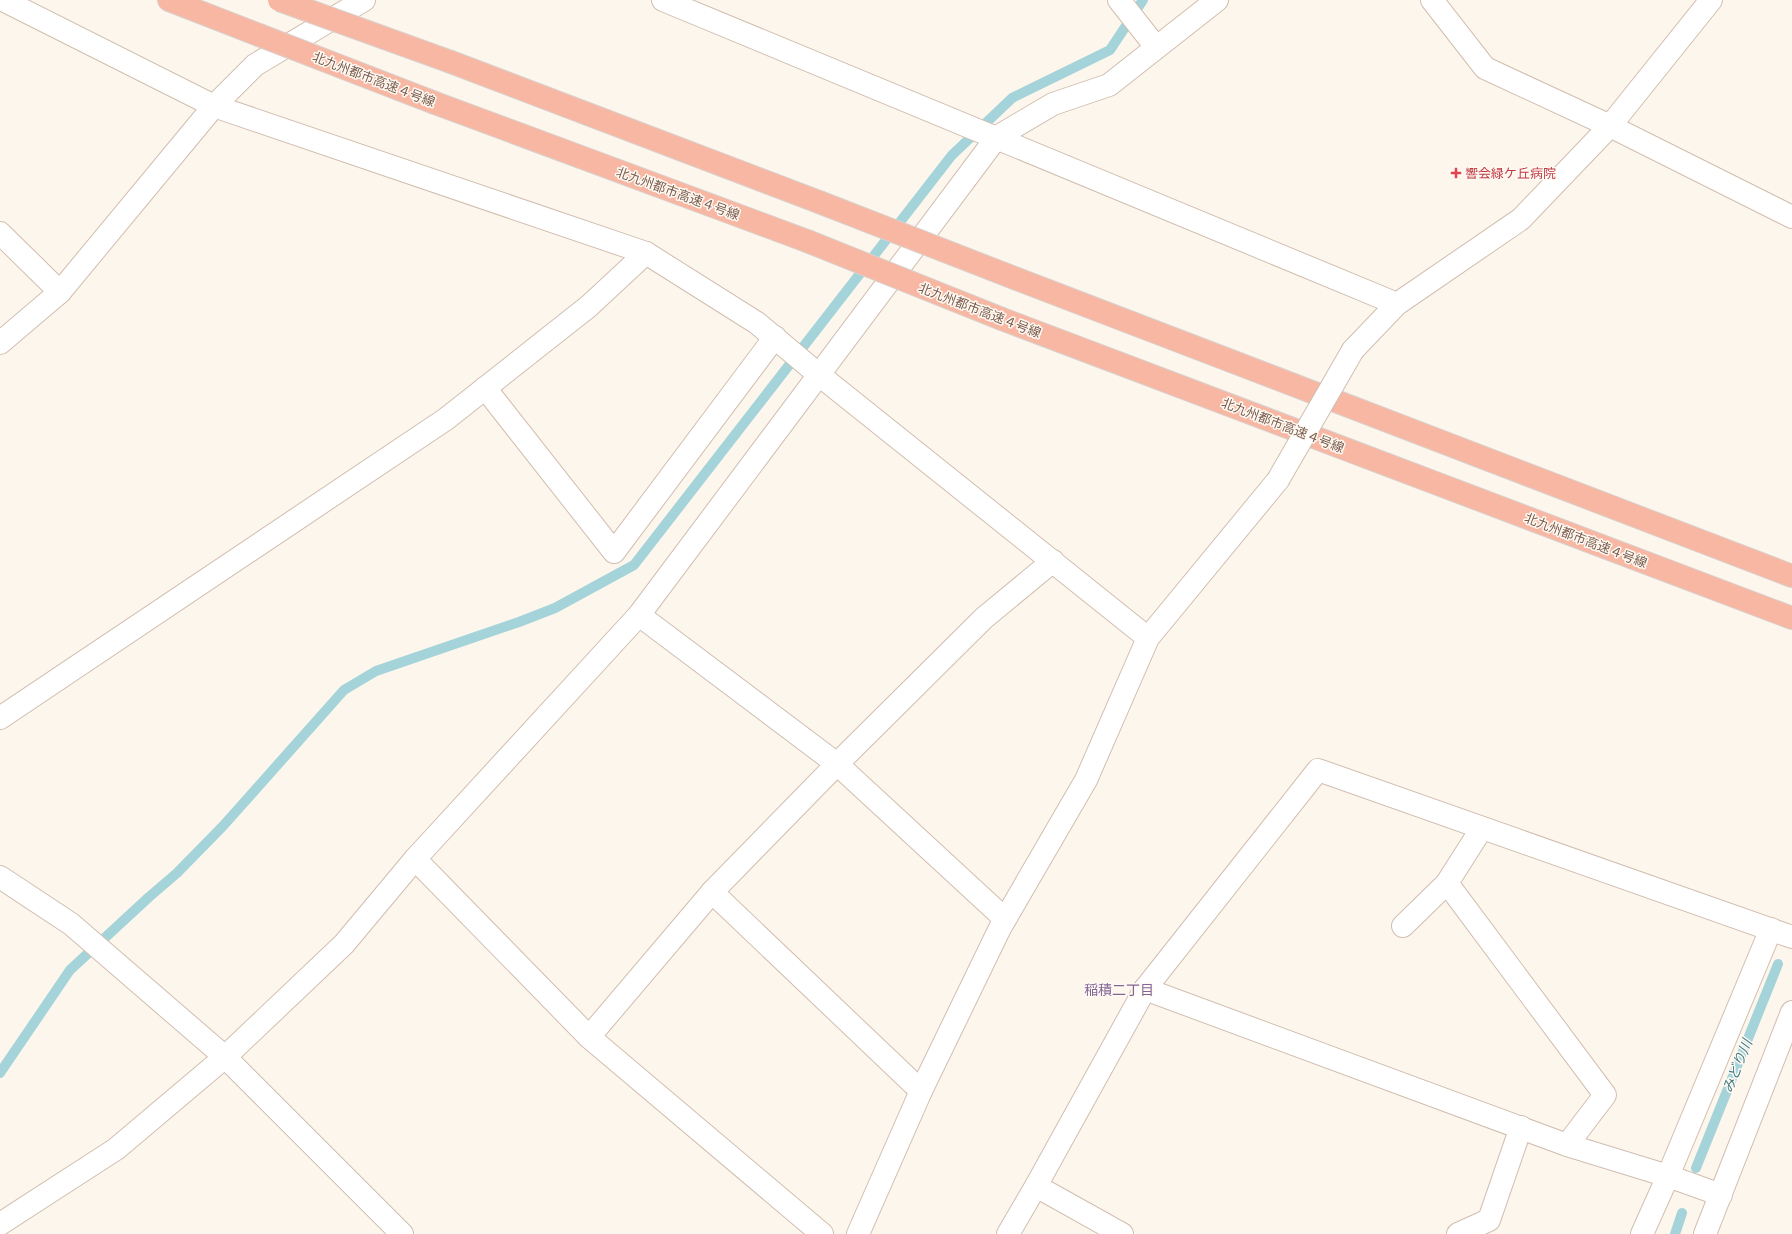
<svg xmlns="http://www.w3.org/2000/svg" width="1792" height="1234" viewBox="0 0 1792 1234" font-family="Cabin,'Noto Sans JP',sans-serif">
  <style>
    .lines { fill: none; stroke-linecap: round; stroke-linejoin: round }
    .stream { stroke: #a5d3da; stroke-width: 10 }
    .minor-casing { stroke: #d1beb0; stroke-width: 24 }
    .tertiary-casing { stroke: #d1beb0; stroke-width: 24 }
    .motorway-casing { stroke: #dad1cd; stroke-width: 24 }
    .minor { stroke: #fff; stroke-width: 22 }
    .tertiary { stroke: #fff; stroke-width: 22 }
    .motorway { stroke: #f7b7a3; stroke-width: 22 }
    .minor-bridge-casing { stroke: #d1beb0; stroke-width: 24; stroke-linecap: butt }
    .motorway-bridge-casing { stroke: #dad1cd; stroke-width: 24; stroke-linecap: butt }
    .minor-bridge { stroke: #fff; stroke-width: 22 }
    .motorway-bridge { stroke: #f7b7a3; stroke-width: 22 }
    .health-dot { fill: #e0444e; stroke: #fffaf3; stroke-width: 1.5 }
    .labels { text-anchor: middle; dominant-baseline: central; stroke-width: 3; stroke-linejoin: round; paint-order: stroke }
    .street-label { font-size: 13px; fill: #7a5c4d; stroke: #fffaf3 }
    .health-label { font-size: 13px; fill: #be3a42; stroke: #fffaf3; text-anchor: start }
    .neighbourhood-label { font-size: 14px; fill: #846695; stroke: #fffaf3 }
    .water-label { font-size: 14px; font-style: italic; fill: #437c86; stroke: #fffaf3 }
  </style>
  <rect width="100%" height="100%" fill="#fdf6ec"/>
  <g class="lines">
    <g class="stream">
      <polyline points="0,1073 70,970 149,897 177,873 223,826 344,690 376,671 519,622 555,608 634,565 952,155 1012,98 1110,50 1143,0"/>
      <polyline points="1696,1168 1778,964"/>
      <polyline points="1675,1234 1682,1213"/>
    </g>
    <defs>
      <g id="minor">
        <polyline points="3,0 214,106 646,253 757,323 818,374 1148,638"/>
        <polyline points="663,0 1397,304"/>
        <polyline points="1119,0 1156,47"/>
        <polyline points="1432,0 1485,68 1610,126"/>
        <polyline points="0,233 60,292"/>
        <polyline points="0,343 60,292 214,106 255,65 364,0"/>
        <polyline points="1353,350 1397,304 1521,219 1610,126 1711,0"/>
        <polyline points="485,388 614,552 775,337"/>
        <polyline points="639,615 837,764 1005,919"/>
        <polyline points="0,718 446,419 589,306 646,253"/>
        <polyline points="1482,828 1447,883 1605,1095 1567,1145"/>
        <polyline points="415,859 589,1037 822,1234"/>
        <polyline points="712,892 837,764 984,618 1053,561"/>
        <polyline points="1403,926 1447,883"/>
        <polyline points="1145,989 1567,1145 1668,1176 1721,1195"/>
        <polyline points="589,1037 712,892 921,1091"/>
        <polyline points="0,1224 116,1149 225,1057 344,944 415,859 639,615 997,137 1053,104 1109,85 1217,0"/>
        <polyline points="858,1234 921,1091 1000,928 1086,780 1148,638 1278,480"/>
        <polyline points="1008,1234 1036,1186"/>
        <polyline points="1122,1234 1036,1186 1145,989 1318,770 1792,937"/>
        <polyline points="1458,1234 1489,1220 1521,1127"/>
        <polyline points="1642,1234 1668,1176 1771,929"/>
      </g>
      <g id="tertiary">
        <polyline points="1610,126 1792,217"/>
        <polyline points="0,877 71,924 225,1057 402,1234"/>
        <polyline points="1705,1234 1792,1012"/>
      </g>
      <g id="motorway">
        <polyline points="169,0 259,35"/>
        <polyline points="451,62 819,202"/>
        <polyline points="435,103 807,241"/>
        <polyline points="1017,279 1792,576"/>
        <polyline points="1002,319 1792,618"/>
      </g>
    </defs>
    <use href="#minor" class="minor-casing"/>
    <use href="#tertiary" class="tertiary-casing"/>
    <use href="#motorway" class="motorway-casing"/>
    <use href="#minor" class="minor"/>
    <use href="#tertiary" class="tertiary"/>
    <use href="#motorway" class="motorway"/>
    <defs>
      <polyline id="minor-bridge" points="1278,480 1353,350"/>
      <g id="motorway-bridge">
        <polyline points="279,0 451,62"/>
        <polyline points="259,35 435,103"/>
        <polyline points="819,202 1017,279"/>
        <polyline points="807,241 1002,319"/>
      </g>
    </defs>
    <use href="#minor-bridge" class="minor-bridge-casing"/>
    <use href="#motorway-bridge" class="motorway-bridge-casing"/>
    <use href="#minor-bridge" class="minor-bridge"/>
    <use href="#motorway-bridge" class="motorway-bridge"/>
  </g>
  <path class="health-dot" d="M1454 167h4v4h4v4h-4v4h-4v-4h-4v-4h4z"/>
  <g class="labels">
    <g class="street-label">
      <text transform="translate(374 79) rotate(21)">北九州都市高速４号線</text>
      <text transform="translate(678 193) rotate(20)">北九州都市高速４号線</text>
      <text transform="translate(980 310) rotate(21)">北九州都市高速４号線</text>
      <text transform="translate(1283 425) rotate(21)">北九州都市高速４号線</text>
      <text transform="translate(1586 540) rotate(21)">北九州都市高速４号線</text>
    </g>
    <g class="health-label">
      <text x="1465" y="173">響会緑ケ丘病院</text>
    </g>
    <g class="neighbourhood-label">
      <text x="1119" y="990">稲積二丁目</text>
    </g>
    <g class="water-label">
      <text transform="translate(1737 1066) rotate(-68)">みどり川</text>
    </g>
  </g>
</svg>
